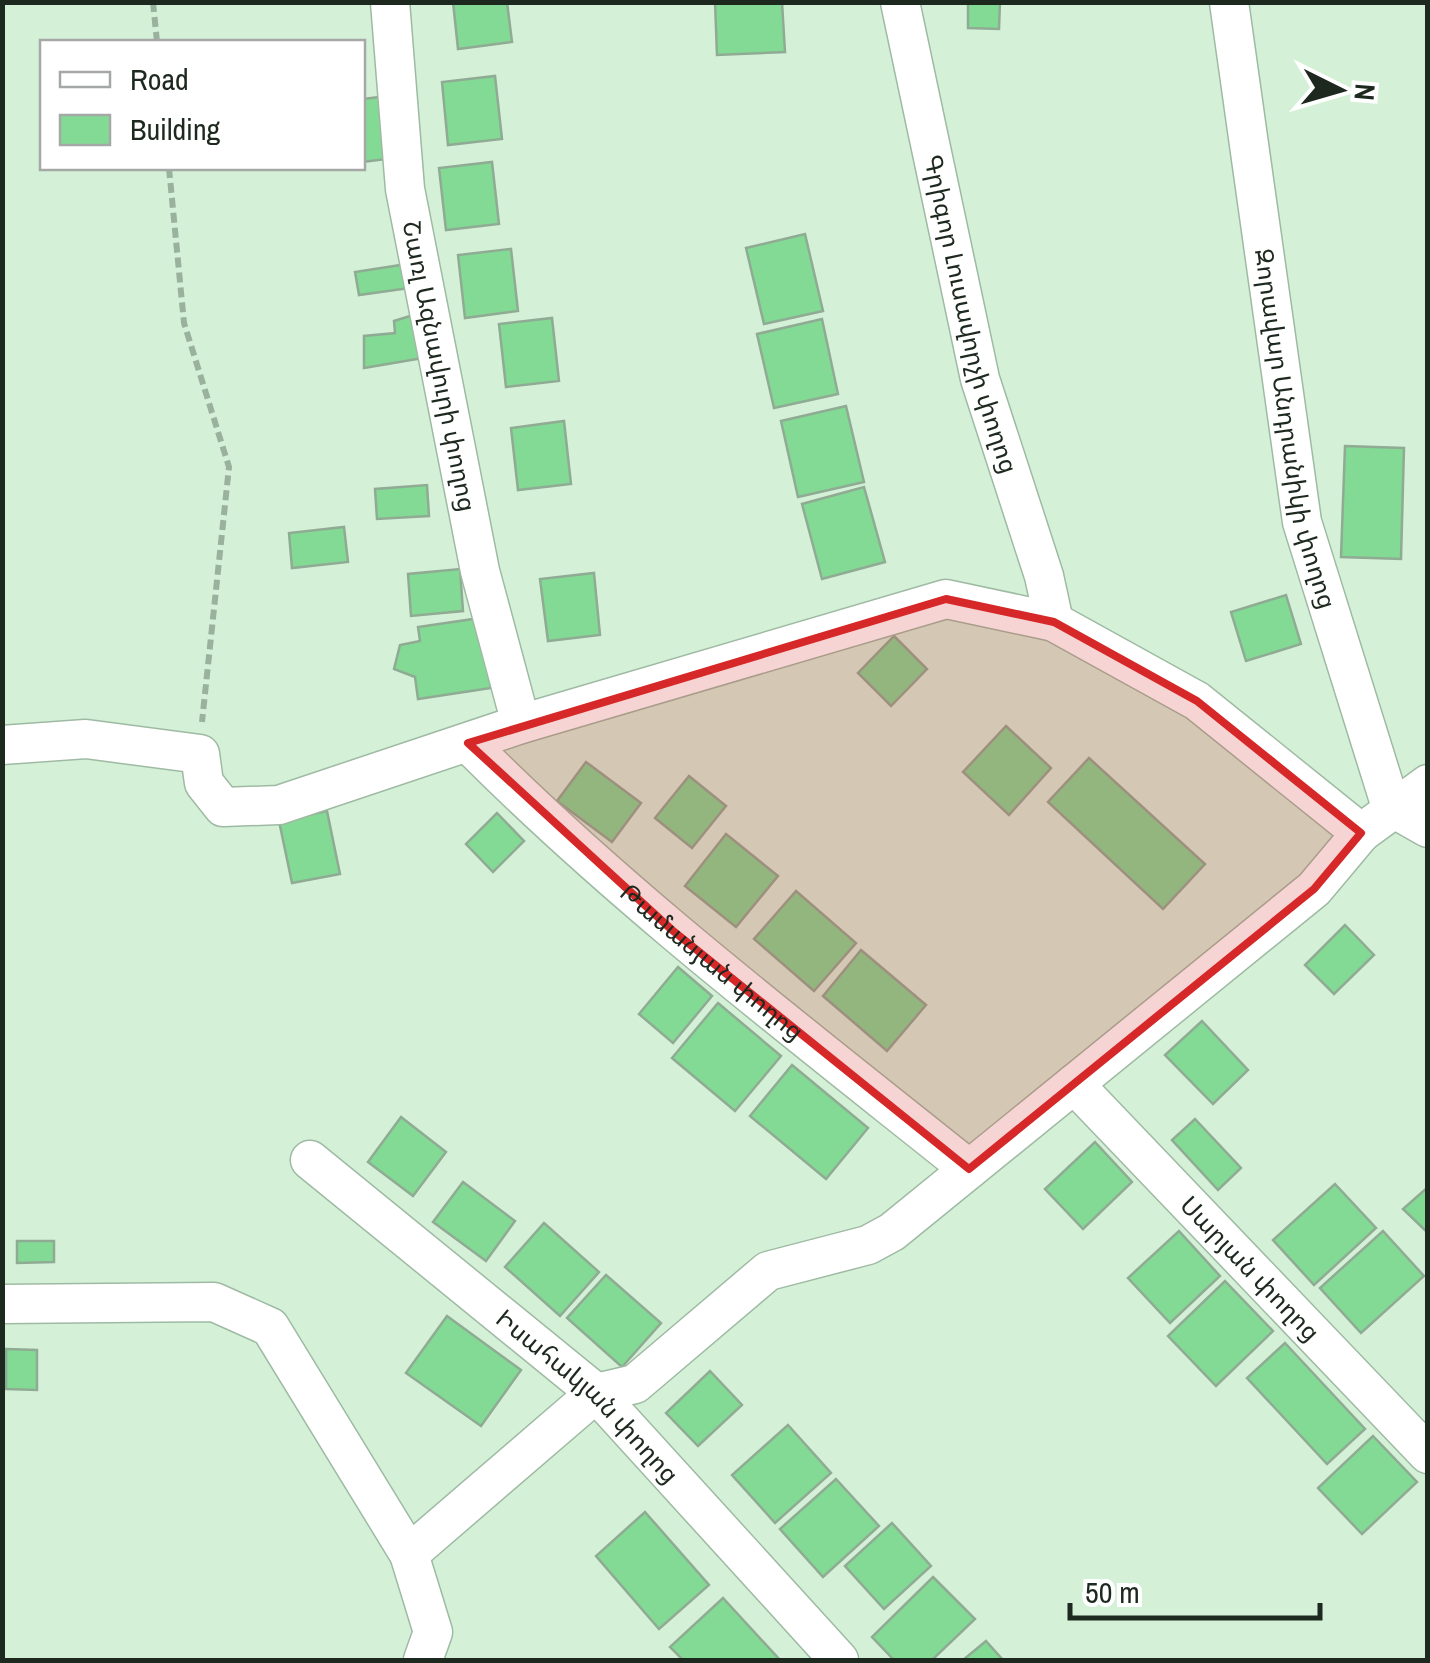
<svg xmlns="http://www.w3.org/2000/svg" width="1430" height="1663" viewBox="0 0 1430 1663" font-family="'Archivo Narrow','Noto Sans Armenian',sans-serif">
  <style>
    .building { fill: #82da94; stroke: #90ab94; stroke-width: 2.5 }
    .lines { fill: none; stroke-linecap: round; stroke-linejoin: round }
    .minor-casing { stroke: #9fbaa3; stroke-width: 41 }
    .path { stroke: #9ab19e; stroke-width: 6; stroke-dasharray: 10 5; stroke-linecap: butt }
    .minor { stroke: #fff; stroke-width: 38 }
    .marked { fill: #d62828; fill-opacity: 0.2; stroke: #d62828; stroke-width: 8; stroke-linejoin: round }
    .labels { text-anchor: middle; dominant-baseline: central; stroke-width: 10; stroke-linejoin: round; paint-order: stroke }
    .street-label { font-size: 25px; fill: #1d281f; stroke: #fff }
  </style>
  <rect width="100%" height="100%" fill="#d4f1d8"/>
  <g class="building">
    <polygon points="453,2 507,2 512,42 458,49"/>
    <polygon points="715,2 782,2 785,52 717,55"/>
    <polygon points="968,2 1000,2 999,29 968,28"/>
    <polygon points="495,76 502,139 448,145 442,82"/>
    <polygon points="380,97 387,159 362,162 362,99"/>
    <polygon points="492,162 499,224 446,230 439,168"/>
    <polygon points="805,234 823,311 764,324 746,248"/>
    <polygon points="511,249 518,311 465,318 458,255"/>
    <polygon points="407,264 410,288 359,295 355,272"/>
    <polygon points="413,315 423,358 364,368 364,336 395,333 394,321"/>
    <polygon points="552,318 559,381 506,387 499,324"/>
    <polygon points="822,319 838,394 774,408 757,334"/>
    <polygon points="846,406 864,482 798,497 781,421"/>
    <polygon points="564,421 571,484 518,490 511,428"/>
    <polygon points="1345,446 1404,448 1401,559 1341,557"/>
    <polygon points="427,485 429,516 377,519 375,489"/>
    <polygon points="864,487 885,562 822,579 802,504"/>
    <polygon points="344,527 348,562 292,568 289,533"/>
    <polygon points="460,569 463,611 411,616 408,574"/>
    <polygon points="594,573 600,635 548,641 540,579"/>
    <polygon points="1286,595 1301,644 1246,661 1231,612"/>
    <polygon points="480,618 491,688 418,699 415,677 394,669 400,645 420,641 418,627"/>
    <polygon points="894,636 927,669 891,706 858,673"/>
    <polygon points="1006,726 1051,768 1009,815 963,772"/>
    <polygon points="1089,758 1205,864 1163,909 1048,802"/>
    <polygon points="586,762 641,803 612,842 557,801"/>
    <polygon points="689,776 726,806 692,848 655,818"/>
    <polygon points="327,811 340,874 292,883 279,821"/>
    <polygon points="497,813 524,841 493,872 466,844"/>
    <polygon points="726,834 778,876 736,927 685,886"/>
    <polygon points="796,891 856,943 814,991 754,939"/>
    <polygon points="1345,925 1374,955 1334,994 1305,965"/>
    <polygon points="861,950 926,1005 887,1051 823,996"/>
    <polygon points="678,967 712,996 673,1043 639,1014"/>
    <polygon points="718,1003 781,1056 735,1111 672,1058"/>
    <polygon points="1202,1021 1248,1070 1213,1104 1165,1055"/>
    <polygon points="792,1065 868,1128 826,1179 750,1116"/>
    <polygon points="401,1117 446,1152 413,1196 368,1162"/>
    <polygon points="1195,1119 1241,1168 1218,1190 1172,1140"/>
    <polygon points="1095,1142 1132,1182 1083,1229 1045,1189"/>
    <polygon points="463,1182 515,1221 486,1261 433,1222"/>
    <polygon points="1335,1184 1376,1228 1314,1285 1273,1240"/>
    <polygon points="1428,1187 1428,1233 1403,1209"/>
    <polygon points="544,1223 599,1272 560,1316 505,1267"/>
    <polygon points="1179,1231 1220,1276 1170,1323 1128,1278"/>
    <polygon points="1383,1231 1424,1276 1361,1333 1320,1288"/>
    <polygon points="17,1241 54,1241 54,1262 17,1263"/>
    <polygon points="606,1275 661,1323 622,1367 567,1318"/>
    <polygon points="1225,1281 1273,1331 1216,1386 1168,1336"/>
    <polygon points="447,1316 521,1370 481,1426 406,1373"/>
    <polygon points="1285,1343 1365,1429 1327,1464 1247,1378"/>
    <polygon points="6,1349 37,1350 37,1390 6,1389"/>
    <polygon points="710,1371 742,1405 698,1446 666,1413"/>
    <polygon points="788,1425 831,1473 775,1523 732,1475"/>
    <polygon points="1373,1436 1417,1482 1362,1534 1318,1488"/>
    <polygon points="836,1479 879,1526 823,1577 780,1529"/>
    <polygon points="645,1512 709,1585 659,1629 596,1556"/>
    <polygon points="892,1523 931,1566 884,1609 845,1566"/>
    <polygon points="933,1577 975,1619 932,1660 894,1660 872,1637"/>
    <polygon points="723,1598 780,1660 683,1660 670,1647"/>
    <polygon points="986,1641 1003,1660 963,1660"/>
  </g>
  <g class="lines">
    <defs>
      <g id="minor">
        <path id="s1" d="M390 2 405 189 480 571 521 724"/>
        <path id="s2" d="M900 2 980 379 1044 576 1054 622"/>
        <path id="s3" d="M1229 2 1302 522 1391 807 1428 828"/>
        <path id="s4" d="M468 743C622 898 798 1032 969 1169"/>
        <polyline points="2,745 86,739 200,754 204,783 223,807 279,805 521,724 946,599 1054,622 1197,701 1361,833"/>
        <path id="s5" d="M1074 1084 1428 1454"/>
        <path id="s6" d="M310 1160 596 1393 839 1660"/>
        <polyline points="2,1304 214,1302 270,1327 409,1554 433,1632 423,1660"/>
        <polyline points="409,1554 596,1393 635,1384 768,1271 868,1245 892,1232 1314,889 1361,833 1428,784"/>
      </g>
    </defs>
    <use href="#minor" class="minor-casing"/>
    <g class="path">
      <polyline points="153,2 157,42"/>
      <polyline points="169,168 184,323 229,467 202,722"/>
    </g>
    <use href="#minor" class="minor"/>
  </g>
  <path class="marked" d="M946 599 1054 622 1197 701 1361 833 1314 889 969 1169 672 930 468 743Z"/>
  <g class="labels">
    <g class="street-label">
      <text stroke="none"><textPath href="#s2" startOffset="320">Գրիգոր Լուսավորչի փողոց</textPath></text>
      <text stroke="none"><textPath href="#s1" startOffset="368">Շառլ Ազնավուրի փողոց</textPath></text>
      <text stroke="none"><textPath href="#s3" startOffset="432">Զորավար Անդրանիկի փողոց</textPath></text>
      <text stroke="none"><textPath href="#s4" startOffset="328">Թամանյան փողոց</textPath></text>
      <text stroke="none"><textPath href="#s5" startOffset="255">Սարյան փողոց</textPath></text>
      <text stroke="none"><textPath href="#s6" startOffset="365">Իսահակյան փողոց</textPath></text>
    </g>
  </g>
  <rect width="1430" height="1663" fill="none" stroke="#1d281f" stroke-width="10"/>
  <rect x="40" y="40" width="325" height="130" fill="#ffffff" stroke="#a5a9a5" stroke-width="2.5"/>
  <rect x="60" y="72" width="50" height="15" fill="#ffffff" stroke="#a5a9a5" stroke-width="2.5"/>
  <text x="130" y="90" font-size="30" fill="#1d281f">Road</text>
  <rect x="60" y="115" width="50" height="30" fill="#82da94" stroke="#a5a9a5" stroke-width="2.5"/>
  <text x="130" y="140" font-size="30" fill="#1d281f">Building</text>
  <g transform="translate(1340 90) rotate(95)" stroke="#ffffff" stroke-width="8" paint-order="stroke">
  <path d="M0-8L18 38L0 25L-18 38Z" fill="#1d281f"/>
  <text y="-15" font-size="28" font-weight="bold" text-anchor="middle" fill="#1d281f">N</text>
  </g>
  <path d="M1070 1603v15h250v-15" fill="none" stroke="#1d281f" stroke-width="5"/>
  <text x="1085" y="1603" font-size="30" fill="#1d281f" stroke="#ffffff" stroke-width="8" paint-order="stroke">50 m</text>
</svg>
